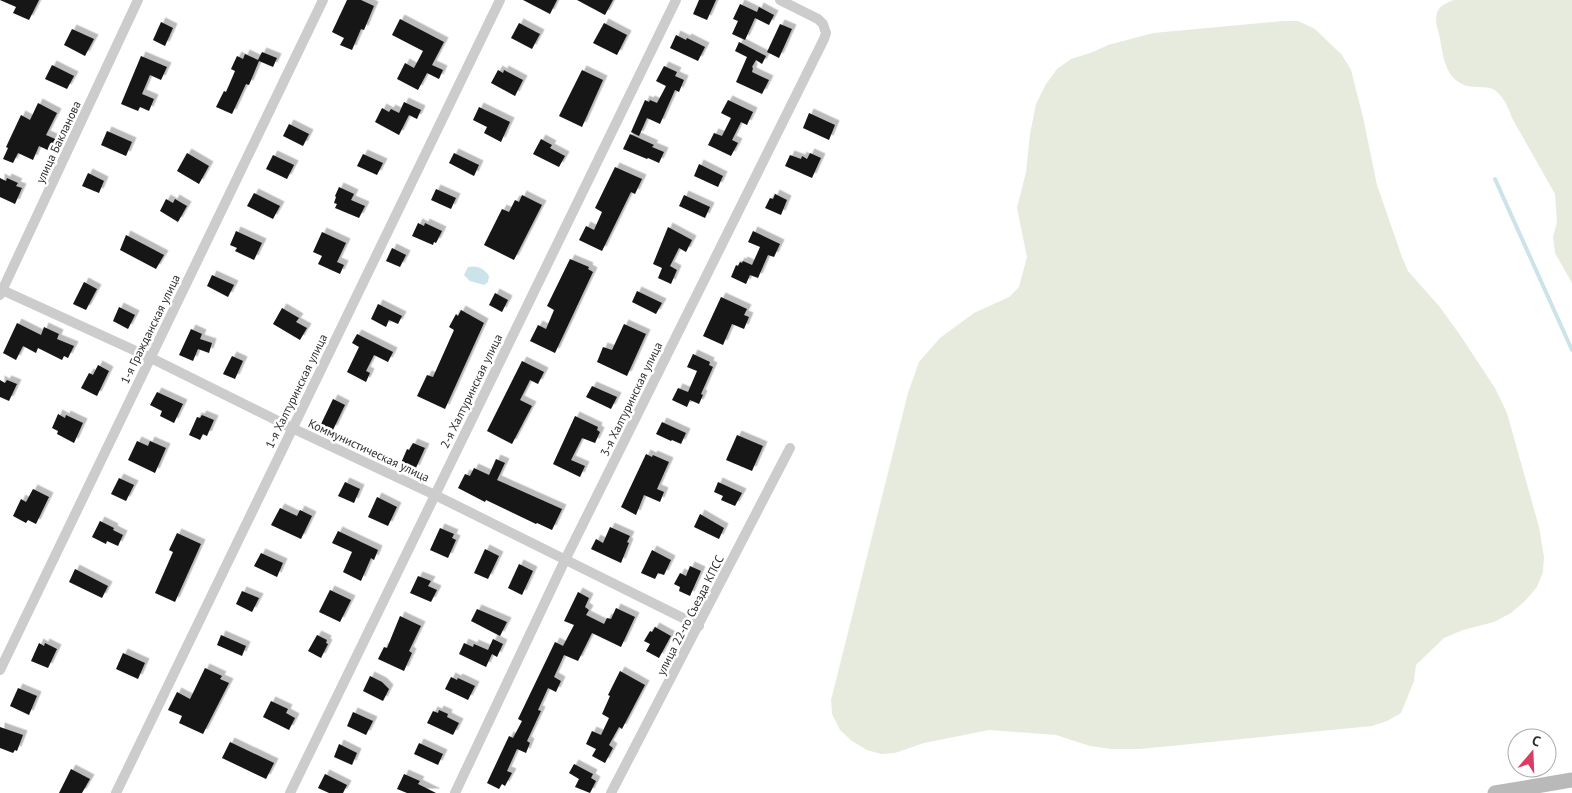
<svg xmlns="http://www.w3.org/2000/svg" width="1572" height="793" viewBox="0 0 1572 793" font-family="'PT Sans',sans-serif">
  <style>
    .green { fill: #e7ebdd }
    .water { fill: #cbe3e9 }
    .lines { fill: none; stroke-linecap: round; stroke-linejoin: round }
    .stream { stroke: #cbe3e9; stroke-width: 4 }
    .building { fill: #161616; filter: url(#shadow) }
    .street { stroke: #ccc; stroke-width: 10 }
    .secondary { stroke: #b9b9b9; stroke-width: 15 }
    .labels { text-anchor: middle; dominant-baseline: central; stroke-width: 5; stroke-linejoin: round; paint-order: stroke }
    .street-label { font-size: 12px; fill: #2f2f2f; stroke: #fff }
  </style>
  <defs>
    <filter id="shadow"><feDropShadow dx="4.5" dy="-4.5" stdDeviation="0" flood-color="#0004"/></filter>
  </defs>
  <rect width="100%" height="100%" fill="#fff"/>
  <g class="green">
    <path d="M1454 0H1572V283L1555 253 1553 237 1557 222 1555 194 1512 118C1509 108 1501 91 1490 88 1478 86 1467 89 1457 81 1444 70 1443 55 1440 39 1439 31 1434 23 1437 13 1439 6 1447 2 1454 0Z"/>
    <polygon points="1283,21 1298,21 1315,29 1342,55 1351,70 1363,117 1377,185 1402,257 1408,271 1439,306 1458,332 1495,388 1507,413 1539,527 1544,557 1543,572 1537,587 1525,601 1511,613 1494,622 1463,630 1444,638 1416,665 1414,681 1401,713 1387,721 1372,726 1140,749 1110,749 1090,746 1056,735 989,730 924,743 895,753 881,754 867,750 852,741 840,730 832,714 831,700 908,393 919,362 940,338 974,313 1009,297 1019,287 1027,257 1017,208 1026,172 1030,134 1036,104 1046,84 1057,69 1071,59 1093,52 1108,45 1153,33"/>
  </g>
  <path class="water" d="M468 267C477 265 484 268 489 276L488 282 484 285 470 281 464 275Z"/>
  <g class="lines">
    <polyline class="stream" points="1495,179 1572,350"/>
  </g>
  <g class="building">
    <polygon points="0,0 39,0 29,20 13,13 16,7"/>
    <polygon points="347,0 361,0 374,6 364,30 361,29 352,50 340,45 344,38 332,32"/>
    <polygon points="523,0 557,0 550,14"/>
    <polygon points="577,0 613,0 605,15"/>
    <polygon points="699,0 716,0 707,20 693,14"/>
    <polygon points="740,4 757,12 759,7 774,15 769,25 755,18 745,40 732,34 738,21 733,19"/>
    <polygon points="400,19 444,42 432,65 443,70 439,79 427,73 418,90 397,79 405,63 414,68 423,51 392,35"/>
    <polygon points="161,22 173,28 165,46 153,40"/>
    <polygon points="519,23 540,34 532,49 511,38"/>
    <polygon points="604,23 627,35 617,55 593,43"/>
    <polygon points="780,24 792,29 779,58 767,52"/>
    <polygon points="72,29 94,39 85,56 64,45"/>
    <polygon points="676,35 686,40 687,38 705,47 698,61 670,48"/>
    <polygon points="739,42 766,56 762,64 756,60 752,67 753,68 752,72 769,80 762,94 736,82 747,57 735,51"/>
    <polygon points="262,52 277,58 273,67 259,61 249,85 246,84 232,114 216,107 224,91 226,92 235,71 231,69 237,56 243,59 245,54 258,60"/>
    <polygon points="141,56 167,67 161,80 150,75 142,94 154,99 149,111 140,107 138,111 121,104"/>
    <polygon points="52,65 74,76 67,89 45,79"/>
    <polygon points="664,66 677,72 675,76 684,80 679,92 675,90 660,124 647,118 639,136 631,132 645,100 649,102 650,100 657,103 666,86 656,81"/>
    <polygon points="498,70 503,73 504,70 523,80 515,96 491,83"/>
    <polygon points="582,70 603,80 582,127 559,116"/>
    <polygon points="728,100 753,112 747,125 741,122 732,140 738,143 731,156 708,145 714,133 722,136 731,118 721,113"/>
    <polygon points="404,102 421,110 417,119 409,115 399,135 375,122 382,108 389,112 391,109 399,113"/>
    <polygon points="38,103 57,113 46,135 60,141 54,153 39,146 33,160 18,153 13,163 3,159 8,148 6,147 21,115 30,120"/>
    <polygon points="479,107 510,122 501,142 484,133 487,127 473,120"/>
    <polygon points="809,113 835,125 829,140 803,128"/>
    <polygon points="289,124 309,134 303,146 283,136"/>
    <polygon points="107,131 132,142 126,156 101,145"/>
    <polygon points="630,134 654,145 652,147 664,152 659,163 648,158 647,159 623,149"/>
    <polygon points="541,139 552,145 550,148 565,156 559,167 533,154"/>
    <polygon points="187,153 209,166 199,184 177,171"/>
    <polygon points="454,153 479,165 474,176 449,163"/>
    <polygon points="810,153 821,158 812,178 785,166 790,155 801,159 802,156 807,159"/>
    <polygon points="363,154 383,163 377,175 357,166"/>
    <polygon points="273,155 294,165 287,179 266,169"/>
    <polygon points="699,164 723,176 718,187 694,176"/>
    <polygon points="615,167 642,179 635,194 631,192 602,251 579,240 586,226 594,230 602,212 595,208"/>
    <polygon points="88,173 104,181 99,193 82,186"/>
    <polygon points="0,178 6,181 7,178 18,183 16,186 22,188 15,204 0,197"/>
    <polygon points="339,187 354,194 351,200 365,206 359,218 335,208 337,204 334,203 336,197 335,196"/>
    <polygon points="436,189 456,198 451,209 431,200"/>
    <polygon points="254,193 280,206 273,219 247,206"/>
    <polygon points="775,194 787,200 781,215 765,208 770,198 773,199"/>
    <polygon points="522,195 542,205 514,260 484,245 502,209 509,212 515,200 519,202"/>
    <polygon points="684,195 710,207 705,218 679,206"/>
    <polygon points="166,199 173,203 175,199 187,206 178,222 160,211"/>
    <polygon points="418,223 424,226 425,223 442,231 436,243 434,242 433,245 412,236"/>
    <polygon points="668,227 692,240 686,252 679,248 670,266 677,270 671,284 658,278 662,268 653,264"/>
    <polygon points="236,231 262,243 254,260 235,251 237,248 230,245"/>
    <polygon points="753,231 780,244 774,257 768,255 758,278 750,275 746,284 731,277 736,265 738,266 740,262 742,263 743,261 752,265 760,247 748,242"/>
    <polygon points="322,232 346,243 337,262 344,265 340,274 318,264 322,256 313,252"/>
    <polygon points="126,235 164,255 156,269 120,250"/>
    <polygon points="392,248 406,255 400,267 386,261"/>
    <polygon points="570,259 589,267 588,269 593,272 555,353 530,341 538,325 546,329 554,310 547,306"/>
    <polygon points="212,275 234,285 228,297 207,286"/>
    <polygon points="84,282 97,289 86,310 73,304"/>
    <polygon points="637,291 662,303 656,314 632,302"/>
    <polygon points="495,293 508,300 502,312 489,305"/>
    <polygon points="721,297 747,309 744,315 749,317 744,329 732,324 723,345 703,336"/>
    <polygon points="378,304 402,316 398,324 389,320 386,327 371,319"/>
    <polygon points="119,307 135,315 128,329 113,321"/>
    <polygon points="282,308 299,318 296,322 307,328 300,340 273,324"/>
    <polygon points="461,310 484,323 445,409 417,396 427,375 433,377 454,330 449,327 456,314 458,316"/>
    <polygon points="17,323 41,335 44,327 59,334 57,339 74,346 68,358 64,356 62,360 38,348 36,353 23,346 16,360 3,353"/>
    <polygon points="624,324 646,334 627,376 597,362 603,347 612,350"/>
    <polygon points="191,329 202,334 200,339 212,343 209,353 198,349 193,361 179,355"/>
    <polygon points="357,334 393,352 388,362 374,355 366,371 370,373 366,382 347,372 359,347 352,343"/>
    <polygon points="693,354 710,362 709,365 713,367 701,394 703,395 699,404 690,400 687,407 672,400 678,388 688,392 697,371 687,367"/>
    <polygon points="232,356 243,361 235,379 223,374"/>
    <polygon points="522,361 544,372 538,384 530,380 520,400 532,406 512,444 487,431"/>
    <polygon points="98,365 109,371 97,396 81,388 89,373 93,375"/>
    <polygon points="0,380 5,383 7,380 17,384 9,401 0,397"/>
    <polygon points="592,386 617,397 611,409 586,397"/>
    <polygon points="157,392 183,404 174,423 160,416 162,411 150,405"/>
    <polygon points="333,399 345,405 333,430 321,424"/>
    <polygon points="58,414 65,418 66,415 83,423 74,443 57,434 58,431 52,428"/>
    <polygon points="202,415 214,420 207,436 203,434 200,440 189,435 197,417 200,418"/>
    <polygon points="575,416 598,427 597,430 600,432 595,443 582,438 571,460 585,466 580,477 553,464"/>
    <polygon points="662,422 686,433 681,444 672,440 671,441 656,434"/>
    <polygon points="737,435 763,446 752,471 726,460"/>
    <polygon points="137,441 148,446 150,441 166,448 155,473 128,460"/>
    <polygon points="413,443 425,448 415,470 401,463 407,449 409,450"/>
    <polygon points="646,454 652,457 653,455 669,462 657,489 664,492 660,502 644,495 636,515 621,507"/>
    <polygon points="496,459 505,463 497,480 562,509 552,530 537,523 536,524 486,500 485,502 458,488 465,474 470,476 474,468 489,475"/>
    <polygon points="119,478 134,485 126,501 111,494"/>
    <polygon points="345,482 360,489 354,503 338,496"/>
    <polygon points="718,482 742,493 735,506 721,500 723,496 714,492"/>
    <polygon points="33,489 49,497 36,524 28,520 26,523 13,516 21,499 26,502"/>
    <polygon points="377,497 397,507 388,526 368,517"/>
    <polygon points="280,508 297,516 300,510 312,516 301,539 271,525"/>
    <polygon points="700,514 724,528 719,539 694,527"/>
    <polygon points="100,521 114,528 113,530 123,535 118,546 107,541 106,544 92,537"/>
    <polygon points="610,527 630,536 627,542 629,543 621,563 591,549 596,539 603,543"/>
    <polygon points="440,528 454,534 452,538 456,540 448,558 430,550"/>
    <polygon points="338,531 378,550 374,560 371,558 361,581 343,572 352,552 332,543"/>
    <polygon points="177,533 201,544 175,602 155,593 173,552 169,550"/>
    <polygon points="485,549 499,556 488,579 474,573"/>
    <polygon points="652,550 671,560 664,575 658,573 655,579 641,573"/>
    <polygon points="261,553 283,563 277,577 254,566"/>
    <polygon points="519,564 533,571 522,595 508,588"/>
    <polygon points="690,566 701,571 690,596 679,591 680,587 674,584 680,573 686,576"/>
    <polygon points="75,569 108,586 102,598 69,582"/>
    <polygon points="418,576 431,581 428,586 437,590 431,602 410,593"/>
    <polygon points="330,590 351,600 340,622 319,612"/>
    <polygon points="242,591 259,598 252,612 236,604"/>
    <polygon points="578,592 589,598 585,607 589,610 586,615 604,624 607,618 611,619 616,608 635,617 621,647 592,633 578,661 564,655 554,677 561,681 556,692 548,688 538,710 541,711 527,741 530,743 526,753 517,749 507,771 512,773 505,786 502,784 499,789 487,783 509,736 513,738 522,721 518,719 555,642 563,646 574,625 564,621"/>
    <polygon points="477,609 507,622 500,636 471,621"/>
    <polygon points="400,616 421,626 409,651 412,653 404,671 378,659 384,647 387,648"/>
    <polygon points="655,627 671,636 659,658 646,651 650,644 644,641 650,631 652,632"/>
    <polygon points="221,635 246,646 242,656 217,645"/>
    <polygon points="317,635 327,640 326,643 328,644 321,658 308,651"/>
    <polygon points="493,639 503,644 497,657 492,654 486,667 459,654 464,643 473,647 474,644 488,650"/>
    <polygon points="39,643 44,646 45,643 57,649 48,668 31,661"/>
    <polygon points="123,653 145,663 138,679 116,669"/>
    <polygon points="205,668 222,676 220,679 229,683 203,734 179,723 182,716 168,710 177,692 190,699"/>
    <polygon points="620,671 645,685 622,729 619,727 609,745 613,748 605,763 592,756 596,749 586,744 592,731 601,735 609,718 602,714 610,696 608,695"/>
    <polygon points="370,676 382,682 389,689 383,701 363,691"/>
    <polygon points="451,677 457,680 458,678 475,686 468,700 445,689"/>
    <polygon points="18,688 37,696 29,715 10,706"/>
    <polygon points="271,701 288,709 286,713 295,718 289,730 263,717"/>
    <polygon points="439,710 448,714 447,717 459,723 453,735 427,723 433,711 438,713"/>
    <polygon points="353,712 373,721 366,735 347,726"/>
    <polygon points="0,727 23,735 17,751 15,750 13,753 0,748"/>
    <polygon points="230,742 274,763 266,779 222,758"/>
    <polygon points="419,743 443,754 438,765 414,754"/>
    <polygon points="339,744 357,753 352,765 334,757"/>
    <polygon points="574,764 593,774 591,778 596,781 590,793 575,787 579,779 569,773"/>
    <polygon points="71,769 90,779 82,793 59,793"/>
    <polygon points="325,774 347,785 343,793 329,793 318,788"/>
    <polygon points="404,774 420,781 418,784 436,793 407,793 397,789"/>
  </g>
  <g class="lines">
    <g class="street">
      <polyline points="0,289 149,357 292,428 435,495 699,626"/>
      <polyline points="0,295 138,0"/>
      <path d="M0 670C107 446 215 223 323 0"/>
      <polyline points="116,793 500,0"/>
      <polyline points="290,793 676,0"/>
      <polyline points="455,793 565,560 824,39 826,33 823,24 818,19 780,0"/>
      <polyline points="611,793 790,448"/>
    </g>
    <polyline class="secondary" points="1495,793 1572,780"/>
  </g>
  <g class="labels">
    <g class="street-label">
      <text transform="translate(58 142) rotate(-65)">улица Бакланова</text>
      <text transform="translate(150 329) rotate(-64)">1-я Гражданская улица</text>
      <text transform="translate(296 391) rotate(-64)">1-я Халтуринская улица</text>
      <text transform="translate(471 391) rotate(-64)">2-я Халтуринская улица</text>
      <text transform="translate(631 399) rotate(-64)">3-я Халтуринская улица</text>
      <text transform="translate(369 450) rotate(25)">Коммунистическая улица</text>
      <text transform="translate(690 615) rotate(-63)">улица 22-го Съезда КПСС</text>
    </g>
  </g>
  <g transform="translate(1532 753) rotate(19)"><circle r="24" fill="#ffffff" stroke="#acacac"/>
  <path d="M0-4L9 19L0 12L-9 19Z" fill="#d93d64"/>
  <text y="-8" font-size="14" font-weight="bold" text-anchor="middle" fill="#2f2f2f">С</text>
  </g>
</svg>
